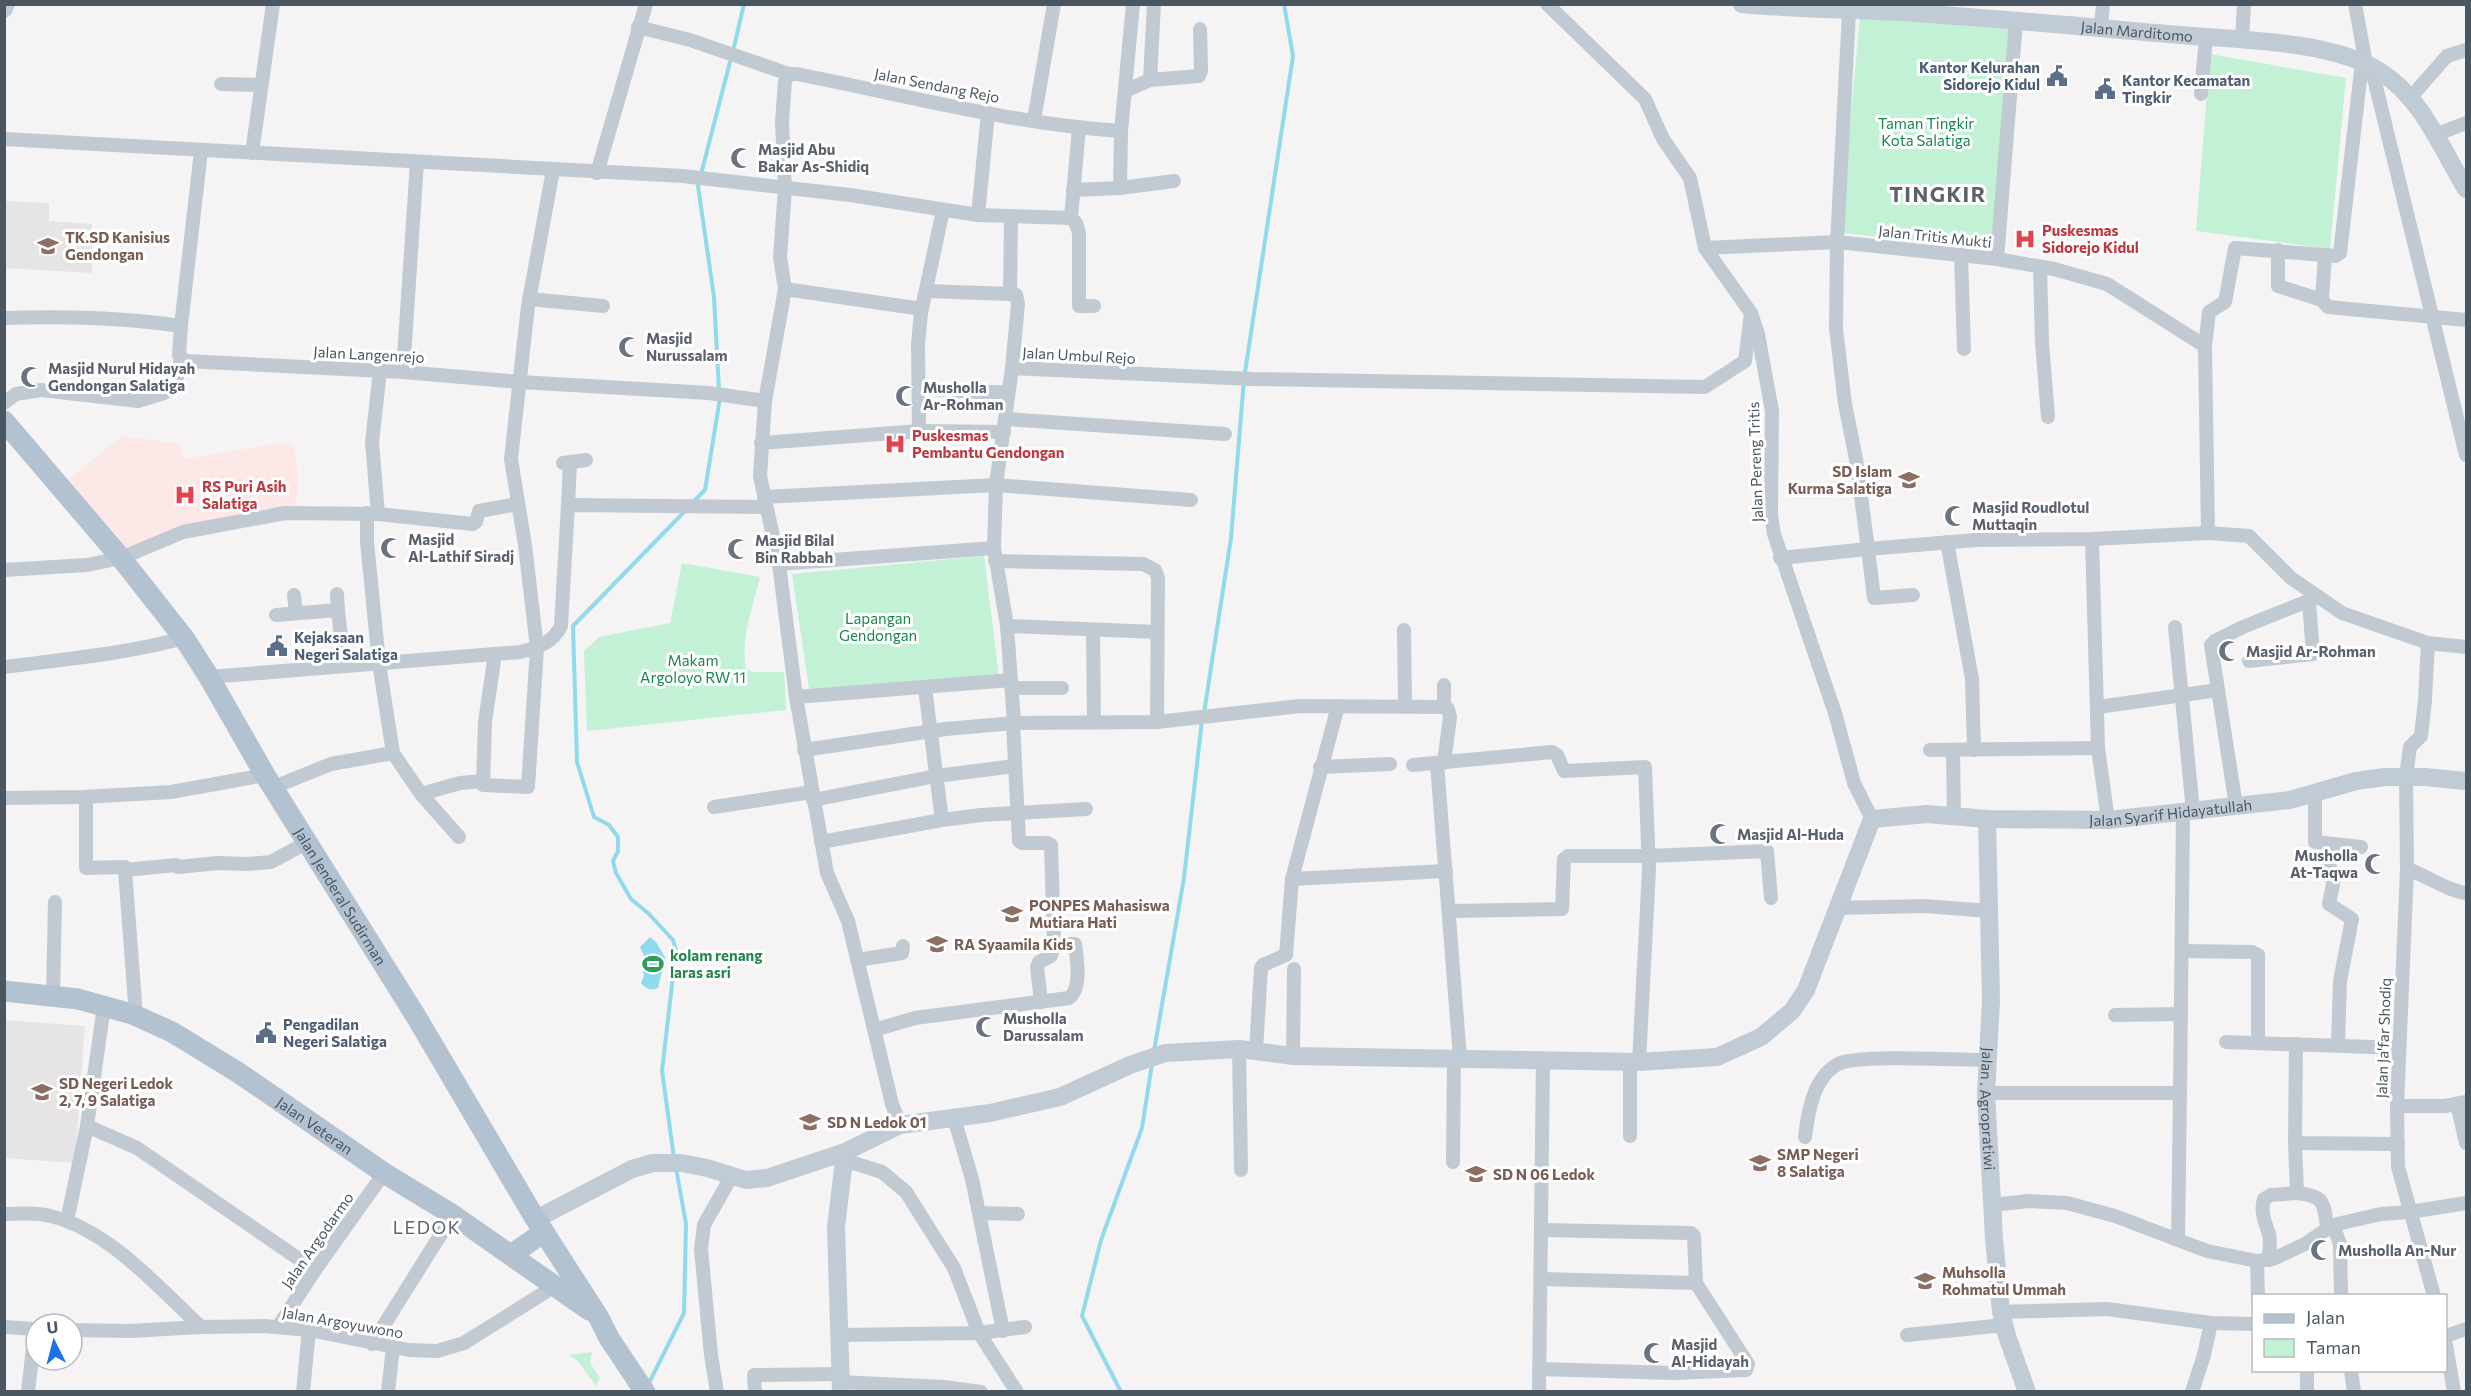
<svg xmlns="http://www.w3.org/2000/svg" width="2471" height="1396" viewBox="0 0 2471 1396" font-family="Commissioner,sans-serif">
  <style>
    .education { fill: #e6e4e5 }
    .medical { fill: #fce8e6 }
    .green { fill: #c3f1d5 }
    .water { fill: #90daee }
    .lines { fill: none; stroke-linecap: round; stroke-linejoin: round }
    .stream { stroke: #90daee; stroke-width: 4 }
    .street { stroke: #c1cad2; stroke-width: 14 }
    .secondary { stroke: #c1cbd6; stroke-width: 18 }
    .primary { stroke: #b3c2d1; stroke-width: 21 }
    .labels { text-anchor: middle; dominant-baseline: central; stroke-width: 6; stroke-linejoin: round; paint-order: stroke }
    .street-label { font-size: 15px; fill: #4a5661; stroke: #fff }
    .service-label { font-size: 15px; font-weight: bold; fill: #4e5e75; stroke: #fff; text-anchor: start }
    .park-label { font-size: 15px; fill: #17864f; stroke: #fff }
    .worship-label { font-size: 15px; font-weight: bold; fill: #5b616d; stroke: #fff; text-anchor: start }
    .health-label { font-size: 15px; font-weight: bold; fill: #be3a42; stroke: #fff; text-anchor: start }
    .education-label { font-size: 15px; font-weight: bold; fill: #785e54; stroke: #fff; text-anchor: start }
    .leisure-label { font-size: 15px; font-weight: bold; fill: #27864d; stroke: #fff; text-anchor: start }
    .quarter-label { font-size: 18px; letter-spacing: 1.5px; fill: #5f6368; stroke: #fff }
    .district-label { font-size: 21px; font-weight: bold; letter-spacing: 1.5px; fill: #5f6368; stroke: #fff }
  </style>
  <rect width="100%" height="100%" fill="#f5f3f3"/>
  <g class="education">
    <polygon points="5,201 49,203 49,221 92,224 92,273 5,268"/>
    <polygon points="4,1020 85,1026 75,1163 5,1158"/>
  </g>
  <polygon class="medical" points="122,436 180,444 184,459 280,443 294,445 298,480 295,508 268,508 190,527 122,554 64,483"/>
  <g class="green">
    <polygon points="1860,16 2011,30 1991,247 1840,233"/>
    <polygon points="2210,54 2346,78 2330,249 2196,231"/>
    <polygon points="984,556 999,677 810,695 792,574"/>
    <path d="M682 563 760 577C753 607 740 638 746 669L754 672H784L786 710 587 731 584 651 599 637 670 623Z"/>
    <polygon points="592,1352 590,1363 600,1378 596,1386 578,1361 569,1355"/>
  </g>
  <path class="water" d="M650 937 656 942 665 957 658 988C650 991 646 989 641 983L644 975 641 965 645 958 640 947Z"/>
  <g class="lines">
    <g class="stream">
      <polyline points="733,51 744,4"/>
      <polyline points="719,390 714,297 698,186 731,58"/>
      <polyline points="694,501 705,490 720,398"/>
      <polyline points="1204,713 1231,538 1244,379 1293,56 1284,4"/>
      <polyline points="1154,1051 1184,878 1202,720"/>
      <polyline points="674,1158 662,1071 676,950 673,940 649,914 631,899 616,873 613,861 618,851 618,837 609,825 594,817 577,762 573,626 685,511"/>
      <polyline points="648,1385 684,1313 686,1224 676,1168"/>
      <polyline points="1121,1392 1082,1316 1101,1240 1142,1128 1152,1064"/>
    </g>
    <g class="street">
      <polyline points="1547,4 1645,99 1663,139 1690,178 1705,248 1751,313 1758,334 1772,411 1771,515 1774,534 1835,713 1854,783 1872,819"/>
      <polyline points="2355,4 2366,64"/>
      <polyline points="1849,12 1837,242 1836,328 1845,404 1856,459 1868,549 1976,540 2092,539 2208,533 2249,536 2291,578 2342,613 2428,643 2466,647"/>
      <path d="M638 27 690 40 789 74H797C904 95 1012 124 1121 131"/>
      <polyline points="2101,28 2103,4"/>
      <polyline points="2242,40 2244,4"/>
      <polyline points="2371,66 2466,455"/>
      <polyline points="789,74 785,81 782,122 785,189 780,257 785,289 765,401 760,476 779,564 796,697 827,873 848,921 892,1104 900,1125"/>
      <polyline points="1150,80 1154,4"/>
      <polyline points="221,84 261,85"/>
      <polyline points="1125,91 1150,80 1199,76 1201,71 1200,29"/>
      <polyline points="2201,94 2206,37"/>
      <polyline points="2411,97 2447,56 2466,50"/>
      <polyline points="1034,120 1054,4"/>
      <polyline points="2435,135 2466,123"/>
      <polyline points="4,139 683,176 850,195 978,215 1071,218 1079,128"/>
      <polyline points="252,153 273,4"/>
      <polyline points="597,173 646,4"/>
      <polyline points="1120,188 1121,131 1133,4"/>
      <polyline points="1073,190 1120,188 1174,181"/>
      <polyline points="978,215 988,113"/>
      <polyline points="1071,218 1076,223 1079,233 1079,306 1094,306"/>
      <polyline points="1705,248 1837,242 1997,259 2054,269 2107,284 2205,346 2208,533"/>
      <polyline points="2278,250 2278,286 2322,300 2328,307 2466,320"/>
      <polyline points="1961,255 1964,349"/>
      <polyline points="1997,259 2016,21"/>
      <polyline points="2040,267 2042,342 2048,417"/>
      <polyline points="785,289 922,309"/>
      <polyline points="927,291 1010,294 1011,218"/>
      <polyline points="1010,294 1016,295 1018,304 1012,368"/>
      <polyline points="529,299 603,306"/>
      <polyline points="2322,300 2325,255"/>
      <path d="M4 318C64 316 122 317 181 326L179 355 185 361 403 372 520 382 709 393 765 401"/>
      <polyline points="181,326 201,151"/>
      <polyline points="2205,346 2209,312 2225,302 2235,248 2325,255 2336,256 2340,253 2362,62"/>
      <polyline points="403,372 417,162"/>
      <polyline points="918,388 978,392 1008,392"/>
      <polyline points="4,403 16,394 41,390 138,401 164,393 175,385 181,359"/>
      <polyline points="1006,419 1225,434"/>
      <polyline points="919,431 918,344 921,313 943,210"/>
      <polyline points="761,443 919,431 1004,432"/>
      <polyline points="563,463 586,460"/>
      <polyline points="764,497 996,485 1191,500"/>
      <polyline points="568,505 570,463"/>
      <polyline points="367,513 367,542 379,663 393,753 421,794 459,837"/>
      <polyline points="378,514 372,442 380,371"/>
      <polyline points="2092,539 2098,748 2108,820"/>
      <polyline points="1947,542 1972,679 1974,750"/>
      <polyline points="1780,558 1868,549 1874,598 1913,595"/>
      <polyline points="995,561 1143,564 1155,570 1158,578 1157,722"/>
      <polyline points="779,564 994,548"/>
      <polyline points="4,570 87,565 121,558 183,532 285,513 378,514 473,524 476,522 479,511 518,504"/>
      <polyline points="337,594 338,610"/>
      <polyline points="294,595 296,613"/>
      <polyline points="276,615 338,610 344,666"/>
      <polyline points="1007,626 1157,632"/>
      <polyline points="2175,627 2193,811"/>
      <polyline points="1093,630 1094,722"/>
      <polyline points="1404,630 1405,705"/>
      <polyline points="2428,643 2425,700 2421,736 2410,747 2406,777 2407,869 2397,1106 2398,1167 2434,1296"/>
      <polyline points="495,654 485,722 483,785 528,787 537,648 525,545 511,459 528,306 553,170"/>
      <polyline points="2249,661 2313,654 2309,601"/>
      <path d="M4 667C65 659 125 654 184 638"/>
      <path d="M209 677 520 652C537 648 553 643 561 626L568 505 766 507"/>
      <polyline points="1444,685 1444,707"/>
      <polyline points="925,688 942,820"/>
      <polyline points="1012,688 1062,688"/>
      <polyline points="796,697 1011,680"/>
      <polyline points="1338,706 1292,879 1446,871"/>
      <polyline points="2098,707 2218,690"/>
      <polyline points="1013,723 1019,841 1022,843 1047,843 1051,845 1054,944 1051,956 1039,962 1037,967 1041,1002"/>
      <polyline points="1014,723 1007,626 994,548 996,485 1012,368 1252,379 1705,387 1745,361 1751,313"/>
      <polyline points="804,750 946,729 1014,723 1157,722 1300,706 1444,707 1448,709 1450,717 1444,763"/>
      <polyline points="1930,750 2098,748"/>
      <polyline points="1953,750 1954,816"/>
      <polyline points="1437,764 1460,1058"/>
      <polyline points="1413,765 1552,752 1557,755 1564,771 1645,767 1649,870 1639,1062"/>
      <polyline points="1320,767 1390,764"/>
      <polyline points="274,787 331,764 393,753"/>
      <polyline points="421,794 460,783 483,781"/>
      <polyline points="2315,794 2315,842 2361,847"/>
      <polyline points="86,797 86,868 125,867 125,870"/>
      <polyline points="4,798 83,797 171,792 265,775"/>
      <polyline points="813,800 936,776 1015,766"/>
      <polyline points="2236,806 2211,645 2215,641 2243,627 2318,597"/>
      <polyline points="714,807 812,792"/>
      <polyline points="821,842 942,820 981,815 1086,809"/>
      <polyline points="2331,844 2329,871 2334,879 2329,904 2352,919 2340,981 2338,1045"/>
      <path d="M2407 869C2428 876 2445 890 2466 893"/>
      <polyline points="1836,908 1924,906 1989,911"/>
      <polyline points="1449,911 1562,909 1564,859 1568,856 1649,856 1767,851 1771,898"/>
      <polyline points="2182,951 2252,952 2258,955 2258,1042"/>
      <polyline points="857,960 902,953 903,946"/>
      <polyline points="53,996 55,902"/>
      <polyline points="2115,1015 2181,1014"/>
      <polyline points="136,1016 125,870 176,865 178,867 218,863 247,864 271,862 308,842"/>
      <path d="M874 1030 915 1018 1069 998C1082 988 1077 959 1075 944H1054"/>
      <polyline points="2226,1042 2399,1048"/>
      <polyline points="2296,1044 2295,1143 2398,1144"/>
      <polyline points="1239,1049 1241,1170"/>
      <polyline points="1256,1050 1261,968 1263,965 1286,955 1292,879"/>
      <polyline points="1293,1056 1294,969"/>
      <polyline points="1630,1061 1630,1136"/>
      <polyline points="1986,1093 2180,1093 2183,812"/>
      <polyline points="2457,1104 2466,1143"/>
      <polyline points="2397,1106 2445,1106 2466,1102"/>
      <polyline points="954,1118 972,1179 1003,1331"/>
      <polyline points="87,1126 137,1148 315,1270"/>
      <path d="M1805 1137C1808 1112 1813 1078 1838 1064 1858 1054 1959 1060 1986 1060"/>
      <path d="M2295 1143 2297 1193C2324 1196 2324 1202 2327 1227"/>
      <polyline points="844,1160 882,1172 906,1192 954,1268 979,1333 1017,1392"/>
      <polyline points="1453,1162 1454,1058"/>
      <polyline points="1992,1205 2029,1201 2067,1203 2115,1216 2207,1251 2257,1261 2273,1259 2305,1244 2333,1225 2381,1214 2410,1212 2466,1203"/>
      <polyline points="980,1213 1018,1214"/>
      <path d="M4 1214C20 1214 36 1212 50 1216 108 1229 159 1288 201 1327"/>
      <polyline points="67,1221 87,1126 104,1006"/>
      <polyline points="2333,1225 2340,1244 2341,1296"/>
      <polyline points="2178,1239 2180,1093"/>
      <path d="M2269 1260C2269 1251 2271 1242 2269 1234 2265 1222 2260 1212 2264 1199L2271 1195 2297 1193"/>
      <polyline points="2257,1261 2258,1296"/>
      <polyline points="1541,1279 1696,1283 1694,1236 1691,1233 1541,1230"/>
      <polyline points="2001,1312 2107,1309 2211,1323 2254,1324"/>
      <polyline points="4,1327 36,1329"/>
      <polyline points="278,1327 315,1270 384,1173"/>
      <polyline points="72,1330 130,1331 201,1327 264,1326 309,1330 409,1350 437,1351 464,1343 555,1286"/>
      <polyline points="840,1335 979,1333 1025,1327"/>
      <polyline points="1907,1335 2004,1325"/>
      <polyline points="2446,1336 2466,1329"/>
      <polyline points="372,1344 453,1215"/>
      <polyline points="2446,1345 2454,1392"/>
      <polyline points="1539,1369 1675,1373 1746,1370 1748,1364 1696,1283"/>
      <polyline points="2351,1370 2354,1392"/>
      <polyline points="840,1382 944,1387 981,1392"/>
      <polyline points="28,1392 35,1329"/>
      <polyline points="303,1392 309,1330"/>
      <polyline points="388,1392 393,1347"/>
      <polyline points="717,1392 711,1355 701,1249 704,1225 731,1177"/>
      <polyline points="755,1392 754,1375 840,1374"/>
      <polyline points="1539,1392 1543,1059"/>
      <polyline points="2192,1392 2204,1355 2211,1323"/>
      <polyline points="2307,1392 2307,1370"/>
    </g>
    <g class="secondary">
      <path id="s1" d="M1742 4C1795 9 1847 9 1900 12 1993 18 2087 27 2180 35 2238 40 2329 40 2379 71 2422 97 2441 148 2466 189"/>
      <polyline points="4,9 6,4"/>
      <path id="s2" d="M1987 819 1991 1001 1986 1093 1994 1238 2001 1312 2007 1336 2027 1392"/>
      <path id="s3" d="M536 1219 632 1169 653 1163H681L707 1168 746 1180 767 1178 845 1152 900 1125 990 1113 1060 1097 1130 1065 1165 1053 1239 1049 1293 1056 1639 1062 1717 1057 1761 1037 1792 1011 1806 990 1872 819 1927 814 1987 819 2108 820 2290 800 2356 781 2385 777H2425L2466 781"/>
      <polyline points="841,1392 836,1227 845,1152"/>
    </g>
    <g class="primary">
      <path id="s4" d="M4 421 121 558 184 638 209 677 265 775 417 1018 533 1215 599 1318 609 1338 645 1392"/>
      <path id="s5" d="M4 991 78 999 132 1014 172 1032 239 1073 384 1173 453 1215 589 1310"/>
      <polyline points="511,1255 544,1232"/>
    </g>
  </g>
  <defs>
    <symbol id="civic-bare" viewBox="-9 -9 18 18"><path d="M-.6-6.5H3V-4.5H.6V-3L4-1V1h2V6H-6V1h2V-1L-.6-3ZM-1.2 2.5V6h2.4V2.5Z" fill="#5c6f8a" stroke="#fff" stroke-width="2.5" paint-order="stroke"/></symbol>
    <symbol id="mosque-bare" viewBox="-9 -9 18 18"><path d="M3.5-4.9A6 6 0 1 0 3.5 4.9A5 5 0 1 1 3.5-4.9Z" fill="#6b7280" stroke="#fff" stroke-width="2.5" paint-order="stroke"/></symbol>
    <symbol id="hospital-bare" viewBox="-9 -9 18 18"><path d="M-5-5h3v3.5h4V-5h3V5h-3V1.5h-4V5h-3Z" fill="#e0444e" stroke="#fff" stroke-width="2.5" paint-order="stroke"/></symbol>
    <symbol id="school-bare" viewBox="-9 -9 18 18"><path d="M0-5L7-2L0 1L-7-2ZM-4 1L0 2.5L4 1V4Q0 6-4 4Z" fill="#8d6e63" stroke="#fff" stroke-width="2.5" paint-order="stroke"/></symbol>
    <symbol id="stadium-bare" viewBox="-9 -9 18 18"><path d="M0-5a6.5 5 0 1 0 0 10a6.5 5 0 1 0 0-10ZM-3.5-1.8h7v3.6h-7Z" fill="#2e9e5b" stroke="#fff" stroke-width="2.5" paint-order="stroke"/></symbol>
  </defs>
  <g fill-rule="evenodd">
    <use href="#civic-bare" x="2042" y="61" width="30" height="30"/>
    <use href="#civic-bare" x="2090" y="74" width="30" height="30"/>
    <use href="#mosque-bare" x="726" y="143" width="30" height="30"/>
    <use href="#hospital-bare" x="2010" y="224" width="30" height="30"/>
    <use href="#school-bare" x="33" y="231" width="30" height="30"/>
    <use href="#mosque-bare" x="614" y="332" width="30" height="30"/>
    <use href="#mosque-bare" x="16" y="362" width="30" height="30"/>
    <use href="#mosque-bare" x="891" y="381" width="30" height="30"/>
    <use href="#hospital-bare" x="880" y="429" width="30" height="30"/>
    <use href="#school-bare" x="1894" y="465" width="30" height="30"/>
    <use href="#hospital-bare" x="170" y="480" width="30" height="30"/>
    <use href="#mosque-bare" x="1940" y="501" width="30" height="30"/>
    <use href="#mosque-bare" x="376" y="533" width="30" height="30"/>
    <use href="#mosque-bare" x="723" y="534" width="30" height="30"/>
    <use href="#civic-bare" x="262" y="631" width="30" height="30"/>
    <use href="#mosque-bare" x="2214" y="636" width="30" height="30"/>
    <use href="#mosque-bare" x="1705" y="819" width="30" height="30"/>
    <use href="#mosque-bare" x="2360" y="849" width="30" height="30"/>
    <use href="#school-bare" x="997" y="899" width="30" height="30"/>
    <use href="#school-bare" x="922" y="929" width="30" height="30"/>
    <use href="#stadium-bare" x="638" y="949" width="30" height="30"/>
    <use href="#mosque-bare" x="971" y="1012" width="30" height="30"/>
    <use href="#civic-bare" x="251" y="1018" width="30" height="30"/>
    <use href="#school-bare" x="27" y="1077" width="30" height="30"/>
    <use href="#school-bare" x="795" y="1107" width="30" height="30"/>
    <use href="#school-bare" x="1745" y="1148" width="30" height="30"/>
    <use href="#school-bare" x="1461" y="1159" width="30" height="30"/>
    <use href="#mosque-bare" x="2306" y="1235" width="30" height="30"/>
    <use href="#school-bare" x="1910" y="1266" width="30" height="30"/>
    <use href="#mosque-bare" x="1639" y="1338" width="30" height="30"/>
  </g>
  <g class="labels">
    <g class="street-label">
      <text stroke="none"><textPath href="#s1" startOffset="396">Jalan Marditomo</textPath></text>
      <text transform="translate(937 85) rotate(11)">Jalan Sendang Rejo</text>
      <text transform="translate(1935 236) rotate(6)">Jalan Tritis Mukti</text>
      <text transform="translate(369 354) rotate(3)">Jalan Langenrejo</text>
      <text transform="translate(1079 355) rotate(3)">Jalan Umbul Rejo</text>
      <text transform="translate(1755 462) rotate(-92)">Jalan Pereng Tritis</text>
      <text stroke="none"><textPath href="#s3" startOffset="1816">Jalan Syarif Hidayatullah</textPath></text>
      <text stroke="none"><textPath href="#s4" startOffset="584">Jalan Jenderal Sudirman</textPath></text>
      <text transform="translate(2383 1038) rotate(-88)">Jalan Ja'far Shodiq</text>
      <text stroke="none"><textPath href="#s2" startOffset="290">Jalan . Agropratiwi</textPath></text>
      <text stroke="none"><textPath href="#s5" startOffset="345">Jalan Veteran</textPath></text>
      <text transform="translate(317 1240) rotate(-55)">Jalan Argodarmo</text>
      <text transform="translate(343 1322) rotate(10)">Jalan Argoyuwono</text>
    </g>
    <g class="service-label">
      <text x="2040" y="67" text-anchor="end">Kantor Kelurahan<tspan x="2040" dy="17">Sidorejo Kidul</tspan></text>
      <text x="2122" y="80">Kantor Kecamatan<tspan x="2122" dy="17">Tingkir</tspan></text>
      <text x="294" y="637">Kejaksaan<tspan x="294" dy="17">Negeri Salatiga</tspan></text>
      <text x="283" y="1024">Pengadilan<tspan x="283" dy="17">Negeri Salatiga</tspan></text>
    </g>
    <g class="park-label">
      <text x="1926" y="123">Taman Tingkir<tspan x="1926" dy="17">Kota Salatiga</tspan></text>
      <text x="878" y="618">Lapangan<tspan x="878" dy="17">Gendongan</tspan></text>
      <text x="693" y="660">Makam<tspan x="693" dy="17">Argoloyo RW 11</tspan></text>
    </g>
    <g class="worship-label">
      <text x="758" y="149">Masjid Abu<tspan x="758" dy="17">Bakar As-Shidiq</tspan></text>
      <text x="646" y="338">Masjid<tspan x="646" dy="17">Nurussalam</tspan></text>
      <text x="48" y="368">Masjid Nurul Hidayah<tspan x="48" dy="17">Gendongan Salatiga</tspan></text>
      <text x="923" y="387">Musholla<tspan x="923" dy="17">Ar-Rohman</tspan></text>
      <text x="1972" y="507">Masjid Roudlotul<tspan x="1972" dy="17">Muttaqin</tspan></text>
      <text x="408" y="539">Masjid<tspan x="408" dy="17">Al-Lathif Siradj</tspan></text>
      <text x="755" y="540">Masjid Bilal<tspan x="755" dy="17">Bin Rabbah</tspan></text>
      <text x="2246" y="651">Masjid Ar-Rohman</text>
      <text x="1737" y="834">Masjid Al-Huda</text>
      <text x="2358" y="855" text-anchor="end">Musholla<tspan x="2358" dy="17">At-Taqwa</tspan></text>
      <text x="1003" y="1018">Musholla<tspan x="1003" dy="17">Darussalam</tspan></text>
      <text x="2338" y="1250">Musholla An-Nur</text>
      <text x="1671" y="1344">Masjid<tspan x="1671" dy="17">Al-Hidayah</tspan></text>
    </g>
    <g class="health-label">
      <text x="2042" y="230">Puskesmas<tspan x="2042" dy="17">Sidorejo Kidul</tspan></text>
      <text x="912" y="435">Puskesmas<tspan x="912" dy="17">Pembantu Gendongan</tspan></text>
      <text x="202" y="486">RS Puri Asih<tspan x="202" dy="17">Salatiga</tspan></text>
    </g>
    <g class="education-label">
      <text x="65" y="237">TK.SD Kanisius<tspan x="65" dy="17">Gendongan</tspan></text>
      <text x="1892" y="471" text-anchor="end">SD Islam<tspan x="1892" dy="17">Kurma Salatiga</tspan></text>
      <text x="1029" y="905">PONPES Mahasiswa<tspan x="1029" dy="17">Mutiara Hati</tspan></text>
      <text x="954" y="944">RA Syaamila Kids</text>
      <text x="59" y="1083">SD Negeri Ledok<tspan x="59" dy="17">2, 7, 9 Salatiga</tspan></text>
      <text x="827" y="1122">SD N Ledok 01</text>
      <text x="1777" y="1154">SMP Negeri<tspan x="1777" dy="17">8 Salatiga</tspan></text>
      <text x="1493" y="1174">SD N 06 Ledok</text>
      <text x="1942" y="1272">Muhsolla<tspan x="1942" dy="17">Rohmatul Ummah</tspan></text>
    </g>
    <g class="leisure-label">
      <text x="670" y="955">kolam renang<tspan x="670" dy="17">laras asri</tspan></text>
    </g>
    <g class="quarter-label">
      <text x="427" y="1227">LEDOK</text>
    </g>
    <g class="district-label">
      <text x="1938" y="193">TINGKIR</text>
    </g>
  </g>
  <rect width="2471" height="1396" fill="none" stroke="#4a5661" stroke-width="12"/>
  <rect x="2252" y="1294" width="195" height="78" fill="#ffffff" stroke="#b7bbc0" stroke-width="1.5"/>
  <rect x="2264" y="1314" width="30" height="9" fill="#b3c2d1" stroke="#b7bbc0" stroke-width="1.5"/>
  <text x="2306" y="1324" font-size="18" fill="#4a5661">Jalan</text>
  <rect x="2264" y="1339" width="30" height="18" fill="#c3f1d5" stroke="#b7bbc0" stroke-width="1.5"/>
  <text x="2306" y="1354" font-size="18" fill="#4a5661">Taman</text>
  <g transform="translate(54 1342) rotate(354)"><circle r="28" fill="#ffffff" stroke="#b7bbc0" stroke-width="1.5"/>
  <path d="M0-4.5L10 22L0 15L-10 22Z" fill="#1a73e8"/>
  <text y="-9" font-size="16" font-weight="bold" text-anchor="middle" fill="#4a5661">U</text>
  </g>
</svg>
